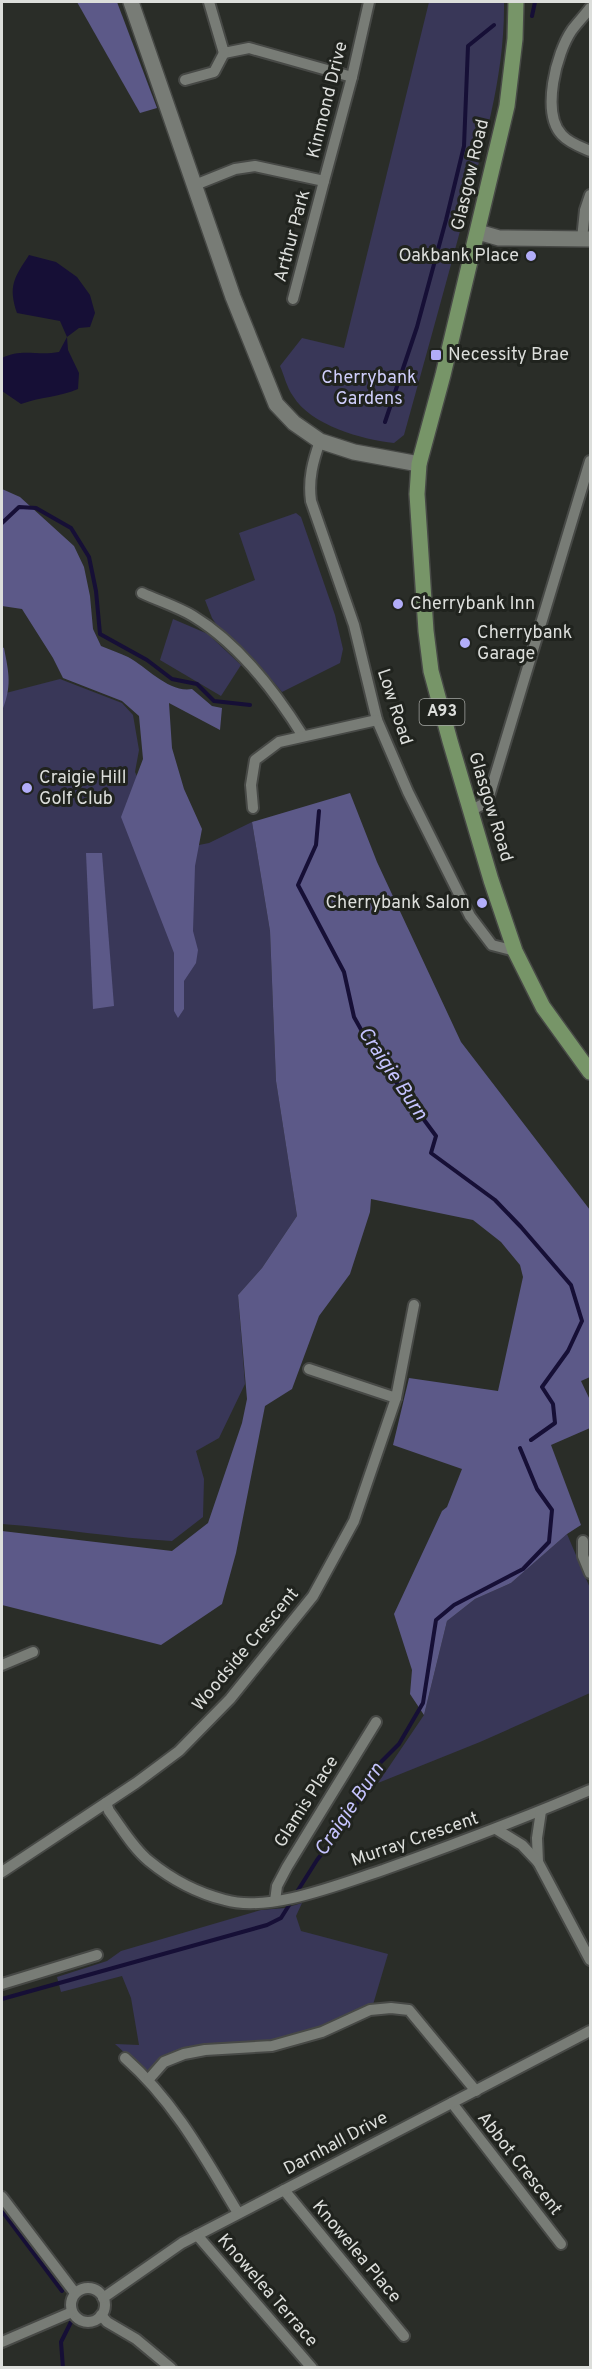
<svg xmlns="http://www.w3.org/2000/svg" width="592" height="2369" viewBox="0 0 592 2369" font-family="Overpass,sans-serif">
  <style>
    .green { fill: #393758 }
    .forest { fill: #5c5988 }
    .water { fill: #160f36 }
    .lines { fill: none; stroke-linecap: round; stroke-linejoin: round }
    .stream { stroke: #160f36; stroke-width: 4 }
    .street-casing { stroke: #474946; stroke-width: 14 }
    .secondary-casing { stroke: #474946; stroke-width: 18 }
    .primary-casing { stroke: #474946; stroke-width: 18 }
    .street { stroke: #787c76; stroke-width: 10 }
    .secondary { stroke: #787c76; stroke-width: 15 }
    .primary { stroke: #779568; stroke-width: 15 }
    .poi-dot { fill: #b2adf9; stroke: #20231e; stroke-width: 2 }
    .labels { text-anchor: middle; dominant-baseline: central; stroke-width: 6; stroke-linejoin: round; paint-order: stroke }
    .shield { fill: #20231e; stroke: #a4a6a2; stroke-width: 1.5 }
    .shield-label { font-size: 16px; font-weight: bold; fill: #dcdedb }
    .street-label { font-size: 18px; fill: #dcdedb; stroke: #20231e }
    .poi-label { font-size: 18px; fill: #dcdedb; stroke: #20231e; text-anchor: start }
    .park-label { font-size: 18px; fill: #cfcefb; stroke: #20231e }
    .water-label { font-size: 20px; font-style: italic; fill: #c5c3fe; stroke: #20231e }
  </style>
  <rect width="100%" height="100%" fill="#2a2d28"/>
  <g class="green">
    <path d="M429 2H504C505 76 483 148 463 220 444 291 424 363 404 435L394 443C363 440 310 425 293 396 287 388 284 375 280 366L302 338 344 348Z"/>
    <polygon points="296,513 301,517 335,615 343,649 340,663 282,692 254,659 220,630 212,618 205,600 255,580 239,533"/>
    <polygon points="173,619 208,634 241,665 221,696 160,660"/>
    <path d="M60 679 122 703 133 715 139 750 135 772 152 809 194 846 209 843 252 822 270 931 276 1081 297 1216 262 1268 238 1295 245 1384 219 1438 196 1451 204 1479 203 1517 172 1541C115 1538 59 1528 2 1524V694Z"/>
    <polygon points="567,1534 590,1588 590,1693 480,1742 378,1783 424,1715 447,1621 475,1599 511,1583"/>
    <polygon points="302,1903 296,1916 301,1931 388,1954 372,2008 336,2022 265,2044 204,2046 149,2075 115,2044 139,2045 131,1998 122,1976 61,1992 57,1977 107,1961 121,1951 261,1910 285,1908"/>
  </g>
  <g class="forest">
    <polygon points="77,2 117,2 157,108 140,113"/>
    <path d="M2 489 20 497 74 546 84 567 90 596 93 629 101 646C110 650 120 653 128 657 148 668 169 693 192 689L212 706 222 708 220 730 169 703 172 748 184 789 202 829 195 866 193 931 198 950 196 963 184 981V1009L178 1018 174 1011V953L121 817 143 759 139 716 122 701 63 678 53 658 22 609 2 606Z"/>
    <path d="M2 647 4 648C9 674 12 686 2 711Z"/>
    <polygon points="350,793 377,862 461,1042 590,1210 590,1377 581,1381 590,1400 590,1428 551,1445 581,1525 567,1534 511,1583 475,1599 447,1621 424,1715 410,1694 412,1670 394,1614 442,1511 447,1507 462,1469 393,1445 409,1378 498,1391 523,1277 520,1265 501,1242 473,1220 371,1199 370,1212 350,1274 319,1316 292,1389 265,1406 236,1553 222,1604 161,1645 2,1605 2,1531 172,1551 208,1523 242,1423 247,1399 238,1295 262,1268 297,1216 276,1081 270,931 252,822"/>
    <polygon points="86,853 102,853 114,1006 93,1009"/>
  </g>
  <path class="water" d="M29 255 56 262 77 277 90 295 95 313 90 327 79 328 67 337 68 350 79 373 78 389C59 397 40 397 21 404L2 391V358C21 348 37 356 59 352L67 337 60 321 17 313C8 286 14 278 29 255Z"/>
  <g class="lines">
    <g class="stream">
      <polyline points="532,16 535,2"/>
      <polyline points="385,422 417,327 446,220 464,146 468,46 494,25"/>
      <polyline points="2,523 19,507 36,508 71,528 89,557 96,591 100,634 147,660 172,679 197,684 214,701 250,705"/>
      <polyline points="319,811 316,845 298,885 344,972 354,1017 373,1051 436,1136 431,1153 495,1200 521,1227 571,1285 582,1321 568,1351 542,1387 553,1404 555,1423 531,1440"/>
      <polyline points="295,1895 317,1860 347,1821 381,1762 399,1744 423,1703 436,1620 454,1605 523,1569 549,1542 552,1510 537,1489 520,1448"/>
      <polyline points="2,1999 267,1925 281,1918 291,1902"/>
      <polyline points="2,2211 62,2291"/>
      <polyline points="63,2368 61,2342 72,2320"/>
    </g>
    <defs>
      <g id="street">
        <polyline points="209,2 224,53 249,48 352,77"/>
        <path d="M590 8C585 15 578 22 572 30 556 53 541 113 562 135 569 143 581 147 590 151"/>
        <polyline points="185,80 214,72 224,53"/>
        <polyline points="195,185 235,169 255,166 324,181 352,77 369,2"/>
        <polyline points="582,239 585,210 590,195"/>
        <polyline points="293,299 324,181"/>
        <path d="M320 441C313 461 308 479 311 501L354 625 377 720 408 792 470 916 492 945 515 951"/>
        <path d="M142 593C159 601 178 607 193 616 239 644 275 691 303 736"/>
        <polyline points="253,808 251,785 255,760 279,742 377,720"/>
        <polyline points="470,811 487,802 489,796 590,461"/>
        <polyline points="309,1369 396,1398"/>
        <polyline points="583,1541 583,1556 590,1573"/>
        <polyline points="2,1665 33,1652"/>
        <path d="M106 1803 109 1811C121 1827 133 1848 149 1861 171 1879 197 1893 225 1900 269 1913 340 1884 383 1870 453 1845 522 1819 590 1790"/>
        <polyline points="541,1811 537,1838 538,1862 590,1960"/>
        <polyline points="496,1829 522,1845 538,1862"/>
        <polyline points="2,1872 136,1783 179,1751 230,1699 313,1596 354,1521 396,1398 414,1305"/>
        <polyline points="275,1901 277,1886 287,1867 376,1722"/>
        <polyline points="2,1984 97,1955"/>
        <path d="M125 2058C174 2101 205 2158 238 2213"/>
        <polyline points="149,2079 164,2062 184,2054 205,2050 272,2046 322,2032 370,2010 391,2008 409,2010 476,2091"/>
        <polyline points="452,2103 561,2244"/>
        <polyline points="284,2190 404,2336"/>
        <polyline points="2,2197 75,2293"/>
        <polyline points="197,2235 312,2368"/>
        <circle cx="88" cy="2305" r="17"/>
        <polyline points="103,2298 182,2243 590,2031"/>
        <polyline points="101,2315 107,2322 136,2339 171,2368"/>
        <polyline points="2,2342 72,2312"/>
      </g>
      <g id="secondary">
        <polyline points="131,2 233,297 276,404 294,423 320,441 354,452 419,464"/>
        <polyline points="478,232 499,238 590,239"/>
      </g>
      <polyline id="primary" points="516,2 515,39 507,106 443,375 419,464 417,494 426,631 431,671 450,741 491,880 515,951 543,1007 590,1072"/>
    </defs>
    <use href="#street" class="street-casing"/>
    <use href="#secondary" class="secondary-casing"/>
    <use href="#primary" class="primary-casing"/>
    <use href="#street" class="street"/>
    <use href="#secondary" class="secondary"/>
    <use href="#primary" class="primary"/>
  </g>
  <g class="poi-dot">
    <circle cx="531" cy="256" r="6"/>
    <rect x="430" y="349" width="12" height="12" rx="3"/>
    <circle cx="398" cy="604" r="6"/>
    <circle cx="465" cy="643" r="6"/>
    <circle cx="27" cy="788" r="6"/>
    <circle cx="482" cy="903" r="6"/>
  </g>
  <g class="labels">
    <rect class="shield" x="419.5" y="699" width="45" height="26" rx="4.5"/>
    <g class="shield-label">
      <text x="442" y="712">A93</text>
    </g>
    <g class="street-label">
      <text transform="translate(328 100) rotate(-76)">Kinmond Drive</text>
      <text transform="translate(471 175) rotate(-77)">Glasgow Road</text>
      <text transform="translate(293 236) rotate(-75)">Arthur Park</text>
      <text transform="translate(394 707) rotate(72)">Low Road</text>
      <text transform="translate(490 807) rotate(73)">Glasgow Road</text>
      <text transform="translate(246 1650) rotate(-50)">Woodside Crescent</text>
      <text transform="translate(307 1802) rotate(-58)">Glamis Place</text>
      <text transform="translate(415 1840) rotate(-19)">Murray Crescent</text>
      <text transform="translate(336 2144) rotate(-28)">Darnhall Drive</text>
      <text transform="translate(519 2164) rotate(52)">Abbot Crescent</text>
      <text transform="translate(356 2252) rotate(50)">Knowelea Place</text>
      <text transform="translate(267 2291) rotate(49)">Knowelea Terrace</text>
    </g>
    <g class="poi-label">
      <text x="519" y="256" text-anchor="end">Oakbank Place</text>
      <text x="448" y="355">Necessity Brae</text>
      <text x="410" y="604">Cherrybank Inn</text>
      <text x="477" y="633">Cherrybank<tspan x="477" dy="21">Garage</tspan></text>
      <text x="39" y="778">Craigie Hill<tspan x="39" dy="21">Golf Club</tspan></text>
      <text x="470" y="903" text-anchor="end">Cherrybank Salon</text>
    </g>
    <g class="park-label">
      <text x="369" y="378">Cherrybank<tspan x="369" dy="21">Gardens</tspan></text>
    </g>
    <g class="water-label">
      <text transform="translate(392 1074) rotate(56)">Craigie Burn</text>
      <text transform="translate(350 1810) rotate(-56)">Craigie Burn</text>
    </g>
  </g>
  <rect width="592" height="2369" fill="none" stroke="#dcdedb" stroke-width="6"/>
</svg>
